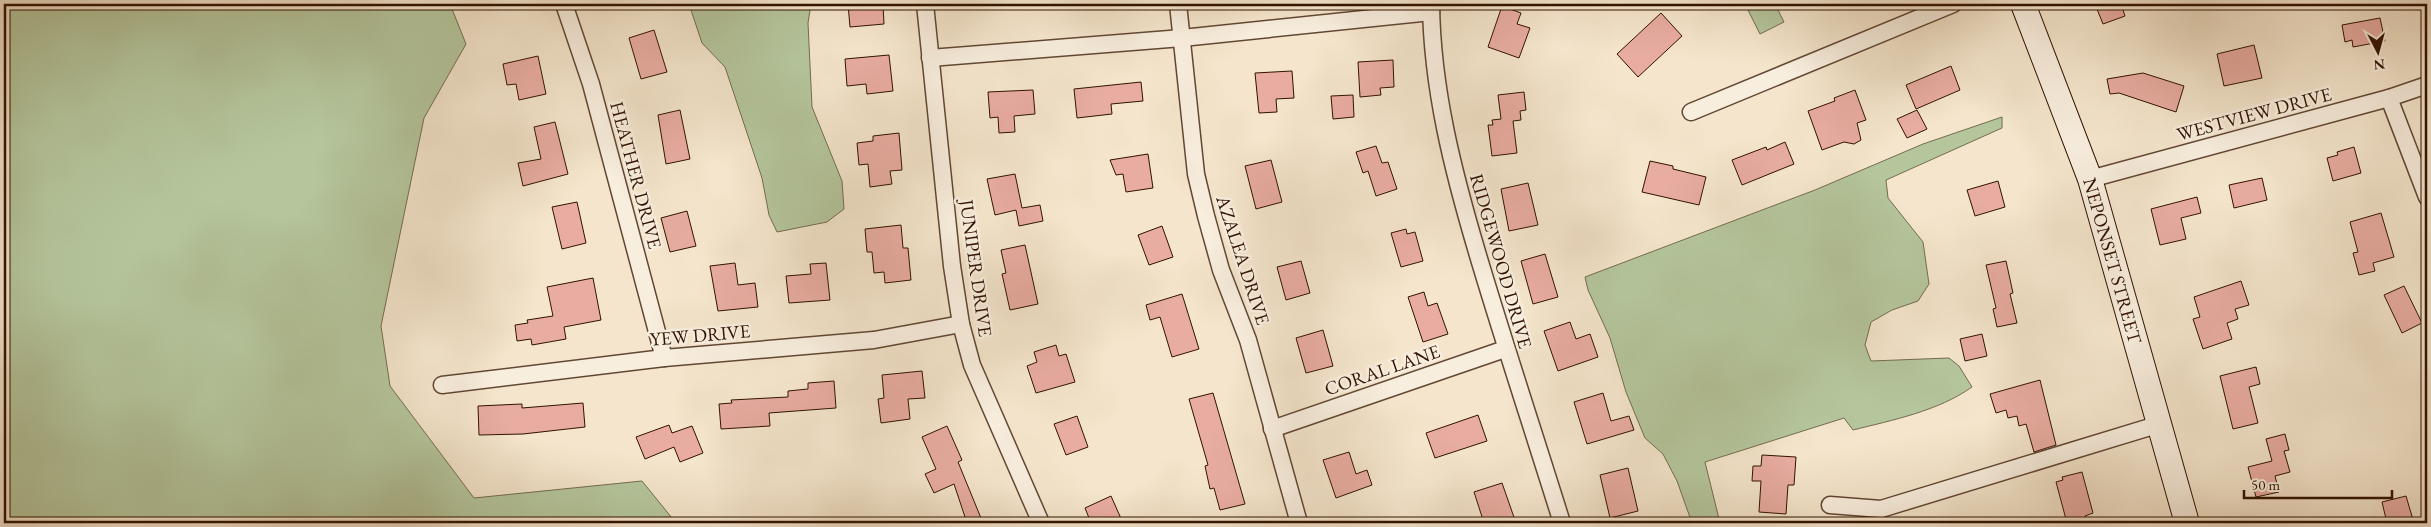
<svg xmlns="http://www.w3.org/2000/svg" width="2431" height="527" viewBox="0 0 2431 527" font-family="'EB Garamond',serif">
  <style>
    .green { fill: #b5c69d; stroke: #736c4f }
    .building { fill: #e8aca1; stroke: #311201 }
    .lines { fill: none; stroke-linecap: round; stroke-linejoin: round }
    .street-casing { stroke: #624734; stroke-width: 19 }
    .secondary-casing { stroke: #311201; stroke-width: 26 }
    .street { stroke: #f8eede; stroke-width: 16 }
    .secondary { stroke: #f8eede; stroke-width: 24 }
    .labels { text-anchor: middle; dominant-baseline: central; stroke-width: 5; stroke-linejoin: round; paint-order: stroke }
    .street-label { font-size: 19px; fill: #311201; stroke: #f8eede }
  </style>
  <rect width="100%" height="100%" fill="#f4e5cc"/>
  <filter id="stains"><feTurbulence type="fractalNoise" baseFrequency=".004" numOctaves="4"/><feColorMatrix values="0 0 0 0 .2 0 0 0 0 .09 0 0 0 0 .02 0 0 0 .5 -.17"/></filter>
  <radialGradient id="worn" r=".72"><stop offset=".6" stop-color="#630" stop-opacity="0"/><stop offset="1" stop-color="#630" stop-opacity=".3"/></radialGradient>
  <g class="green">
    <polygon points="4,4 450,4 466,44 424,118 381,326 390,386 474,498 642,481 676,523 4,523"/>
    <polygon points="689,4 811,4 808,23 812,107 842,181 844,209 827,222 777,232 769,215 762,178 725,67 702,43"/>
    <polygon points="1761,4 1775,4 1784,22 1760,34 1748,10"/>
    <path d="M2002 117V128L1886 180 1888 198 1923 242 1929 284 1918 301 1892 310 1871 322 1865 345 1871 361 1949 358 1959 366 1972 387C1938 411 1893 420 1853 430L1844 418 1705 462 1720 523H1692L1677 481 1663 454 1645 438 1626 392 1610 338 1588 290 1585 277 1815 190 1923 144Z"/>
  </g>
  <g class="building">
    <polygon points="848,4 883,4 884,24 850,27"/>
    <polygon points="2095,4 2121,4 2125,16 2103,24"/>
    <polygon points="1502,6 1521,13 1517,24 1530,28 1519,58 1488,47"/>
    <polygon points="1661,13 1682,36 1638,77 1617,54"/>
    <polygon points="2380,18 2385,41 2353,47 2352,40 2345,42 2342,25"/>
    <polygon points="654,30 667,72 641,79 629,38"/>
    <polygon points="2254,45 2262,78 2224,86 2217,54"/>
    <polygon points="889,55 893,91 867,94 866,84 847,86 845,59"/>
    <polygon points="538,56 546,94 519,100 516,84 507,85 503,64"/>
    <polygon points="1393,60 1394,87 1380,88 1381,95 1360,97 1358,62"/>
    <polygon points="1951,66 1960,90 1916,109 1906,85"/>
    <polygon points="1292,71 1294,98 1276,99 1277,112 1259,113 1255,73"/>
    <polygon points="2143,73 2184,86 2176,112 2119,93 2110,94 2107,79"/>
    <polygon points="1141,82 1143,101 1111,104 1112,114 1077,118 1074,89"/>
    <polygon points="1033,90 1035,114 1014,116 1015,132 999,133 998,117 990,118 988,92"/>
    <polygon points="1855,90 1866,120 1857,123 1861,140 1854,144 1844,142 1822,150 1808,111 1835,101 1834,98"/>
    <polygon points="1524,92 1526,110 1520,111 1521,120 1513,121 1517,153 1492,156 1488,125 1493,125 1492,120 1501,119 1498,95"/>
    <polygon points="1353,95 1354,117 1333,119 1331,96"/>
    <polygon points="680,110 690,159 666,164 658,115"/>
    <polygon points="1917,110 1927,129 1907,138 1897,119"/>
    <polygon points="555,122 568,174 523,186 518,163 541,159 534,127"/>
    <polygon points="899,133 902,170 890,171 892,184 870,187 868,164 859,165 857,143 873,141 873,136"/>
    <polygon points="1785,142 1794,164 1742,185 1732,160 1766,147 1767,150"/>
    <polygon points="1376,146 1382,163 1388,162 1397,189 1376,196 1368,171 1363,173 1356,152"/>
    <polygon points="2354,147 2361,173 2333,181 2327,158 2338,155 2337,152"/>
    <polygon points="1148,154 1153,188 1126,192 1123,174 1116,175 1110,160"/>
    <polygon points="1271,160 1282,202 1256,209 1245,166"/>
    <polygon points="1650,161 1673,166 1673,169 1706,177 1699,205 1642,192"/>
    <polygon points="1015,174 1022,208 1040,205 1043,221 1019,226 1016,210 995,215 987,179"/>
    <polygon points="2262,178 2267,200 2234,208 2229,185"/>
    <polygon points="1998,181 2005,207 1975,216 1967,190"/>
    <polygon points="1528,183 1538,225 1509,231 1501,189"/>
    <polygon points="2197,197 2201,213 2181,218 2186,239 2160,245 2151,209"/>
    <polygon points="577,202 586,243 562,249 552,207"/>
    <polygon points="687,211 696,246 670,252 661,218"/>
    <polygon points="2381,213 2394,257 2373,263 2375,271 2359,275 2353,253 2358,252 2350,222"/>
    <polygon points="901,225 903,248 908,248 911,280 885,283 884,272 874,273 872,252 867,252 865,229"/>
    <polygon points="1162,226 1173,257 1149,265 1138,235"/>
    <polygon points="1406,229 1407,234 1415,232 1423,261 1401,267 1391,233"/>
    <polygon points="1025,245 1038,304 1010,310 1002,274 1006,273 1001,250"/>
    <polygon points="1545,254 1558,297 1533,304 1521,261"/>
    <polygon points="1301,261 1310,293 1286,300 1277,267"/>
    <polygon points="2006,261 2013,293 2010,294 2017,323 1997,327 1993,309 1996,308 1986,265"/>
    <polygon points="735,263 738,285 755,283 758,307 718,311 710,266"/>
    <polygon points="826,263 830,300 789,303 786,276 811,274 810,264"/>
    <polygon points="593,278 601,320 564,327 566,339 532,345 531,339 517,341 515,325 528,323 527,320 553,316 547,287"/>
    <polygon points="2241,281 2249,305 2235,309 2238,319 2227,323 2232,339 2203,349 2193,319 2200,317 2194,297"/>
    <polygon points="2404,286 2422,323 2402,333 2384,295"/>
    <polygon points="1424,292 1428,306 1437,303 1448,334 1423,342 1408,297"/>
    <polygon points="1182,294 1199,349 1172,357 1160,317 1150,320 1146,305"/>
    <polygon points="1570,322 1576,339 1590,334 1598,357 1558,371 1544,331"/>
    <polygon points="1323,330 1333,366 1306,373 1296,338"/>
    <polygon points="1982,334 1987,356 1965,361 1960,339"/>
    <polygon points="1056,345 1059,356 1066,354 1075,382 1036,393 1027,366 1037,362 1034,352"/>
    <polygon points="2256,367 2260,384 2249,387 2258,423 2233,429 2220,376"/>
    <polygon points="922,371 925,398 908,399 910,419 881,423 878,399 884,398 882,375"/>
    <polygon points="2040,380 2056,445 2034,452 2026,424 2019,426 2017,416 2008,418 2006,410 1996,413 1990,394"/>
    <polygon points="834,381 836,408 769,413 770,426 721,429 719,404 732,403 731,400 788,397 788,391 808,389 808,383"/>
    <polygon points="1213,393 1245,504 1220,510 1214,488 1210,489 1205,466 1208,465 1189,399"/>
    <polygon points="1603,393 1611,421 1629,416 1634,430 1587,444 1574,402"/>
    <polygon points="583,403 585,427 523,434 479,435 478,406 522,404 522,408"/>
    <polygon points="1478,415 1487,441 1435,458 1426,433"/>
    <polygon points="1077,416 1088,447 1066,455 1054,424"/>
    <polygon points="669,425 672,433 692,426 703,453 680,462 674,447 645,459 636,437"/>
    <polygon points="947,426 962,460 958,462 983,523 967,523 954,484 934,493 925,474 936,469 922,437"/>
    <polygon points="2285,434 2289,450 2284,451 2290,472 2275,476 2279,492 2256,497 2248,467 2272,461 2266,439"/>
    <polygon points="1349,452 1356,474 1367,470 1372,485 1336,498 1323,460"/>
    <polygon points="1762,455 1796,457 1794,485 1788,485 1786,514 1759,512 1761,481 1752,481 1753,466 1761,466"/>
    <polygon points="1628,468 1638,511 1610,518 1600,475"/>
    <polygon points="2082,472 2093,513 2085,516 2087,523 2067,523 2056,482 2063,480 2062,477"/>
    <polygon points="1502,483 1516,523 1484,523 1474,492"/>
    <polygon points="1111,496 1123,523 1091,523 1085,508"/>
    <polygon points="2406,496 2414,523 2387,523 2382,502"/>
  </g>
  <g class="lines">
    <defs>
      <g id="street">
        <polyline points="564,4 591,84 664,358"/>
        <polyline points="925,4 952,266 961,324 972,365 1041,523"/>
        <polyline points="1178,4 1196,174 1206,216 1221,270 1248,340 1299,523"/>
        <path d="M1431 4C1432 89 1453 171 1477 252 1504 343 1534 433 1562 523"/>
        <polyline points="930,58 1182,38 1431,12"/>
        <polyline points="2389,98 2427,197"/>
        <polyline points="1691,112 1953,4"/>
        <polyline points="2090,179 2389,98 2427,85"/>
        <polyline points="442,385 664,358 874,340 961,324"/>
        <polyline points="1272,429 1505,349"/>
        <polyline points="1830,505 1881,509 2160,424"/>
      </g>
      <g id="secondary">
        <path id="s1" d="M2023 4 2090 179 2187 523"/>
      </g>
    </defs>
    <use href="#street" class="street-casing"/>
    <use href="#secondary" class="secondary-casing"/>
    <use href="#street" class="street"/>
    <use href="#secondary" class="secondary"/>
  </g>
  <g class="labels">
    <g class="street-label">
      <text transform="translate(2254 114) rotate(-15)">WESTVIEW DRIVE</text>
      <text transform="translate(636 175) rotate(75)">HEATHER DRIVE</text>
      <text transform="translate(1243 260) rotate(72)">AZALEA DRIVE</text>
      <text transform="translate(1501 261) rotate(74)">RIDGEWOOD DRIVE</text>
      <text stroke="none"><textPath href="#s1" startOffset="272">NEPONSET STREET</textPath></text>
      <text transform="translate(976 268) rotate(82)">JUNIPER DRIVE</text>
      <text transform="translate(700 335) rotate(-5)">YEW DRIVE</text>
      <text transform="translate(1382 370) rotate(-19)">CORAL LANE</text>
    </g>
  </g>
  <rect width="2431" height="527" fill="none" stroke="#f4e5cc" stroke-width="20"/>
  <rect x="5" y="5" width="2421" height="517" fill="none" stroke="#311201" stroke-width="2.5"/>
  <rect x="10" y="10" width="2411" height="507" fill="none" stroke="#311201"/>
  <g transform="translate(2378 52) rotate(174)" stroke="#f8eede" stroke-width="4" paint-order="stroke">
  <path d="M0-4L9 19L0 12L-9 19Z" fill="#311201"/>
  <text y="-8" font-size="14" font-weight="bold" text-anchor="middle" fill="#311201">N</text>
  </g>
  <path d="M2244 490v8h148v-8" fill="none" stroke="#311201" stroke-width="2.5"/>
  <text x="2251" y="490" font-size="15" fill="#311201" stroke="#f8eede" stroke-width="4" paint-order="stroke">50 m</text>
  <rect width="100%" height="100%" filter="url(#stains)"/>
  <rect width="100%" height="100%" fill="url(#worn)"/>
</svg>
